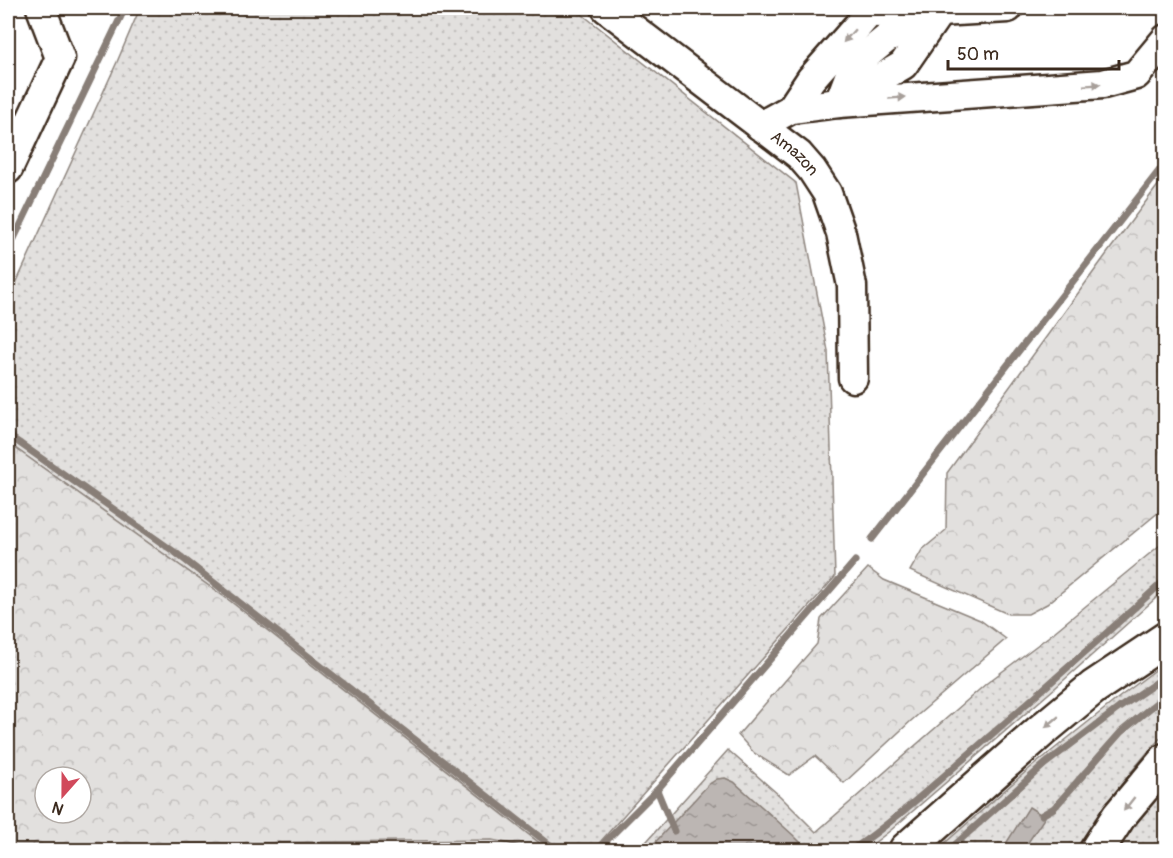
<svg xmlns="http://www.w3.org/2000/svg" width="1173" height="858" viewBox="0 0 1173 858" font-family="Pangolin,sans-serif">
  <style>
    .green { fill: url(#green-dots); stroke: #8e857e; stroke-width: 1.5 }
    .forest { fill: url(#forest-crowns); stroke: #8e857e; stroke-width: 1.5; fill-rule: evenodd }
    .water { fill: url(#water-ripples); stroke: #887e77; stroke-width: 1.5 }
    .lines { fill: none; stroke-linecap: round; stroke-linejoin: round }
    .stream { stroke: #887e77; stroke-width: 7 }
    .minor-casing { stroke: #3b2a1e; stroke-width: 33 }
    .highway-casing { stroke: #3b2a1e; stroke-width: 38 }
    .minor { stroke: #fff; stroke-width: 28 }
    .highway { stroke: #fff; stroke-width: 33 }
    .oneway { fill: #a79f9a }
    .labels { text-anchor: middle; dominant-baseline: central; stroke-width: 6; stroke-linejoin: round; paint-order: stroke }
    .street-label { font-size: 16px; fill: #3b2a1e; stroke: #fff }
  </style>
  <defs>
    <pattern id="green-dots" width="8" height="8" patternUnits="userSpaceOnUse" patternTransform="scale(1.5)"><rect width="8" height="8" fill="#e2e0de"/><path d="M2 2h.1M6 6h.1" fill="none" stroke="#c3c0be" stroke-width="1.8" stroke-linecap="round"/></pattern>
    <pattern id="forest-crowns" width="20" height="18" patternUnits="userSpaceOnUse" patternTransform="scale(1.5)"><rect width="20" height="18" fill="#e2e0de"/><path d="M2 6a3 3 0 1 1 6 0M12 15a3 3 0 1 1 6 0" fill="none" stroke="#c3c0be"/></pattern>
    <pattern id="water-ripples" width="26" height="14" patternUnits="userSpaceOnUse" patternTransform="scale(1.5)"><rect width="26" height="14" fill="#bcb6b3"/><path d="M2 4q2-2 4 0t4 0M15 11q2-2 4 0t4 0" fill="none" stroke="#9a9491"/></pattern>
  </defs>
  <rect width="100%" height="100%" fill="#fff"/>
  <filter id="ink" filterUnits="userSpaceOnUse"><feTurbulence type="fractalNoise" baseFrequency=".0167" numOctaves="2"/><feDisplacementMap in="SourceGraphic" scale="12" xChannelSelector="R" yChannelSelector="G"/><feConvolveMatrix kernelMatrix="1 2 1 2 8 2 1 2 1" color-interpolation-filters="sRGB"/></filter>
  <g filter="url(#ink)">
    <g class="green">
      <polygon points="140,8 574,8 796,183 828,351 835,577 593,850 561,850 552,843 547,849 230,601 8,443 8,301 117,62"/>
      <polygon points="1165,541 1165,590 1055,688 891,830 865,850 639,850 728,750 780,796 816,832 987,683 1048,637"/>
      <path d="M1165 663V733C1131 769 1102 808 1075 850H937L1029 769 1122 695Z"/>
      <polygon points="1165,784 1165,850 1115,850 1140,815"/>
    </g>
    <g class="forest">
      <polygon points="1165,176 1165,507 1047,604 1028,614 1008,614 910,571 922,550 946,530 947,473 1111,248"/>
      <path d="M8 443 230 601 547 849 546 850H539L492 840 8 846ZM45 777H81V813H45Z"/>
      <polygon points="868,568 884,580 980,620 1006,639 912,720 844,783 815,756 789,775 754,753 738,735 817,644 821,619"/>
    </g>
    <g class="water">
      <polygon points="725,778 734,782 793,835 802,844 804,850 648,850 708,785 717,779"/>
      <polygon points="1029,807 1045,817 1023,850 1002,850"/>
    </g>
    <g class="lines">
      <g class="stream">
        <polyline points="8,251 125,8"/>
        <polyline points="8,435 176,553 550,845"/>
        <polyline points="872,539 1166,162"/>
        <polyline points="657,790 674,831"/>
        <polyline points="1042,815 1054,808 1121,732 1166,695"/>
        <polyline points="597,850 657,790 855,561"/>
        <path d="M852 850C896 820 935 783 975 749 1039 693 1103 637 1166 579"/>
        <polyline points="949,850 1045,764 1119,708 1166,676"/>
      </g>
      <defs>
        <g id="minor">
          <path id="s1" d="M606 8 799 155 812 170 827 193 841 233 852 286 853 378"/>
          <polyline points="846,98 903,65 938,14"/>
          <polyline points="839,103 853,66 886,39 932,16"/>
          <polyline points="791,109 811,79 869,13 939,12 1008,8"/>
          <polyline points="760,126 791,109 839,103 1103,84 1136,75 1166,39"/>
          <polyline points="8,169 60,58 41,8"/>
        </g>
        <g id="highway">
          <polyline points="906,850 1041,731 1094,687 1166,639"/>
          <polyline points="1097,850 1119,816 1166,760"/>
        </g>
      </defs>
      <use href="#minor" class="minor-casing"/>
      <use href="#highway" class="highway-casing"/>
      <use href="#minor" class="minor"/>
      <use href="#highway" class="highway"/>
    </g>
    <defs><path id="oneway-solid" d="M-6-.8H1V-3.2L6.5 0L1 3.2V.8H-6Z" transform="scale(1.5)"/></defs>
    <g class="oneway">
      <use href="#oneway-solid" transform="translate(849 36) rotate(131)"/>
      <use href="#oneway-solid" transform="translate(1092 85) rotate(-4)"/>
      <use href="#oneway-solid" transform="translate(897 98) rotate(-4)"/>
      <use href="#oneway-solid" transform="translate(1052 722) rotate(140)"/>
      <use href="#oneway-solid" transform="translate(1129 804) rotate(128)"/>
    </g>
  </g>
  <g class="labels">
    <g class="street-label">
      <text stroke="none"><textPath href="#s1" startOffset="238">Amazon</textPath></text>
    </g>
  </g>
  <rect width="1173" height="858" fill="none" stroke="#fff" stroke-width="30"/>
  <rect x="15" y="15" width="1143" height="828" fill="none" stroke="#3b2a1e" stroke-width="2" filter="url(#ink)"/>
  <g transform="translate(63 795) rotate(201)"><circle r="28" fill="#ffffff" stroke="#b1aaa5" stroke-width="1.5"/>
  <path d="M0-4.5L10 22L0 15L-10 22Z" fill="#d1495b"/>
  <text y="-9" font-size="16" font-weight="bold" text-anchor="middle" fill="#3b2a1e">N</text>
  </g>
  <path d="M948 60v9h171v-9" fill="none" stroke="#3b2a1e" stroke-width="3"/>
  <text x="957" y="60" font-size="18" fill="#3b2a1e" stroke="#ffffff" stroke-width="4.5" paint-order="stroke">50 m</text>
</svg>
